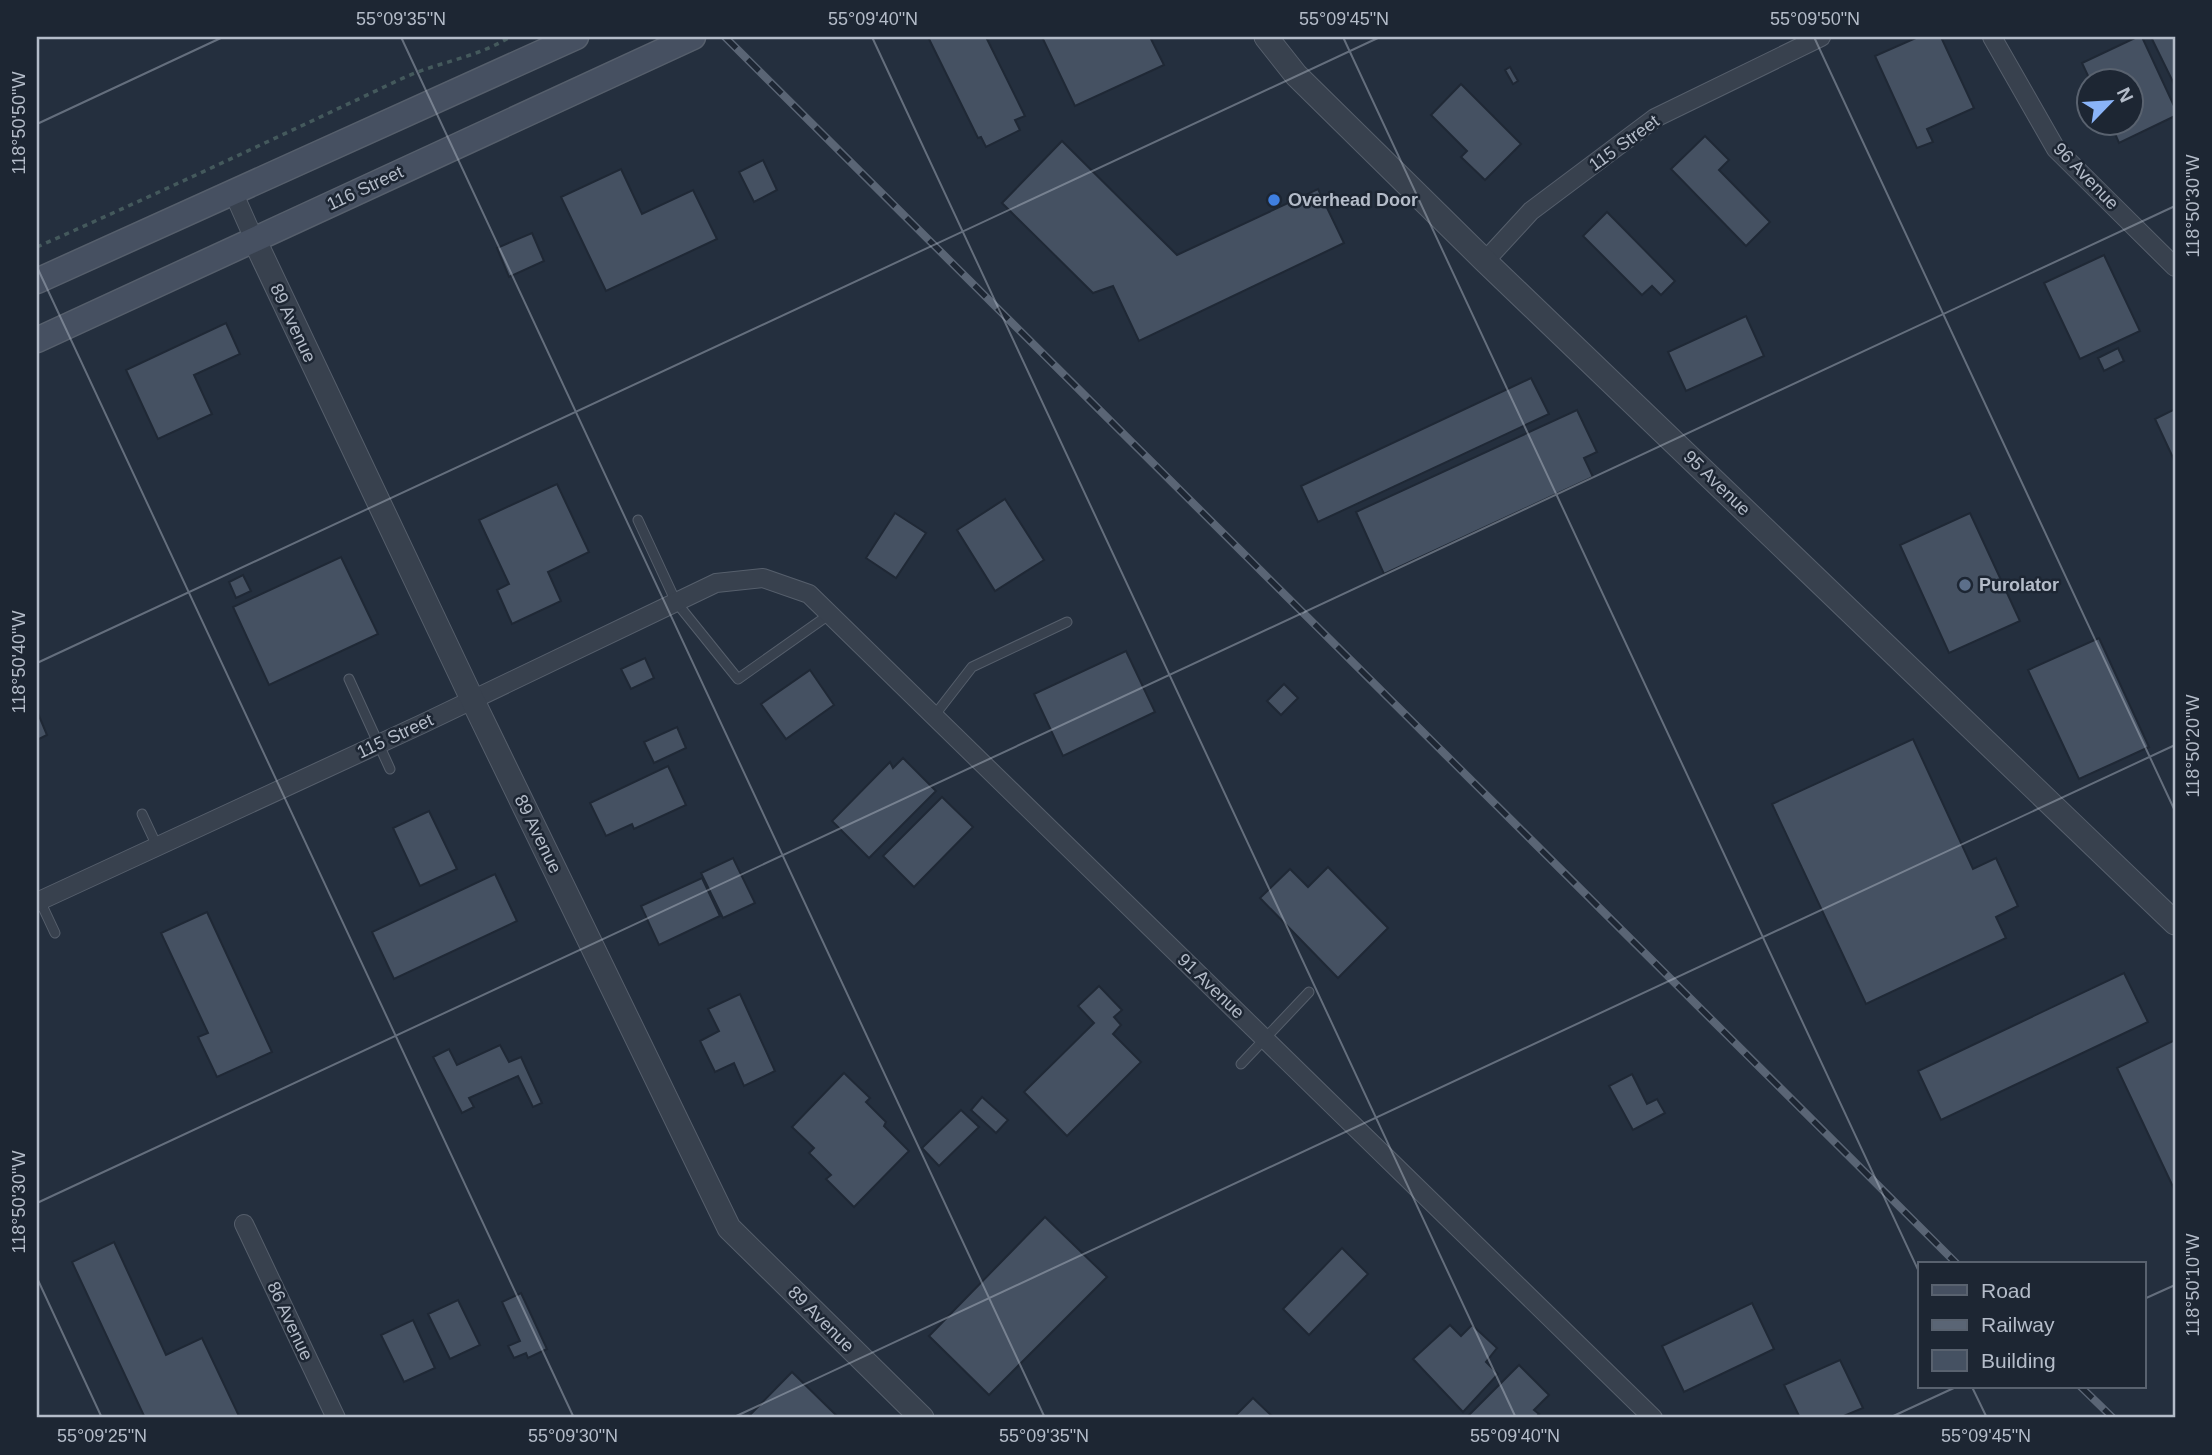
<svg xmlns="http://www.w3.org/2000/svg" width="2212" height="1455" viewBox="0 0 2212 1455" font-family="Helvetica,sans-serif">
  <style>
    .building { fill: #455162; stroke: #1f2835; stroke-width: 2 }
    .lines { fill: none; stroke-linecap: round; stroke-linejoin: round }
    .service-casing { stroke: #565f6c; stroke-width: 11 }
    .minor-casing { stroke: #565f6c; stroke-width: 20 }
    .tertiary-casing { stroke: #565f6c; stroke-width: 25 }
    .secondary-casing { stroke: #565f6c; stroke-width: 27 }
    .path { stroke: #44595c; stroke-width: 3.5; stroke-dasharray: 5 5; stroke-linecap: butt }
    .service { stroke: #38414e; stroke-width: 9 }
    .minor { stroke: #38414e; stroke-width: 18 }
    .tertiary { stroke: #38414e; stroke-width: 23 }
    .secondary { stroke: #465061; stroke-width: 24 }
    .rail-casing { stroke: #5a6575; stroke-width: 8 }
    .rail { stroke: #1d2633; stroke-width: 5; stroke-dasharray: 16; stroke-linecap: butt }
    .ticks { fill: none; stroke: #b4bcc9; stroke-width: 2; stroke-opacity: 0.45 }
    .shop-dot { fill: #3f7fe0; stroke: #1d2633; stroke-width: 2.5 }
    .service-dot { fill: #5c6f8a; stroke: #1d2633; stroke-width: 2.5 }
    .labels { text-anchor: middle; dominant-baseline: central; stroke-width: 5; stroke-linejoin: round; paint-order: stroke }
    .street-label { font-size: 18px; fill: #b4bcc9; stroke: #1d2633 }
    .poi-label { font-size: 18px; font-weight: bold; fill: #b4bcc9; stroke: #1d2633; text-anchor: start }
    .neatline { fill: none; stroke: #b4bcc9; stroke-width: 2.5 }
    .ticks-label { font-size: 18px; text-anchor: middle; fill: #b4bcc9 }
  </style>
  <rect width="100%" height="100%" fill="#242f3e"/>
  <g class="building">
    <polygon points="928,37 986,37 1025,116 1015,120 1020,130 986,147 981,137 978,138"/>
    <polygon points="1042,37 1150,37 1164,65 1075,106"/>
    <polygon points="1918,37 1941,37 1974,108 1927,129 1933,142 1917,148 1875,56"/>
    <polygon points="2137,37 2142,37 2175,108 2175,116 2119,143 2110,122 2132,122 2132,80 2090,80 2082,63"/>
    <polygon points="2151,37 2175,37 2175,86"/>
    <polygon points="1510,67 1518,81 1513,84 1505,70"/>
    <polygon points="1461,84 1521,144 1485,180 1461,157 1467,151 1431,115"/>
    <polygon points="1705,136 1729,160 1719,170 1770,222 1746,246 1671,169"/>
    <polygon points="1062,141 1177,255 1318,189 1344,243 1139,341 1113,286 1093,293 1002,203"/>
    <polygon points="763,160 777,190 754,202 739,172"/>
    <polygon points="621,169 642,214 693,190 717,239 606,291 561,197"/>
    <polygon points="1607,212 1675,281 1661,295 1652,286 1642,295 1583,236"/>
    <polygon points="532,233 544,261 509,277 497,248"/>
    <polygon points="2104,255 2140,331 2080,359 2044,283"/>
    <polygon points="1746,316 1764,356 1686,391 1668,352"/>
    <polygon points="226,323 240,354 194,375 212,414 158,439 126,370"/>
    <polygon points="2118,348 2124,361 2104,371 2098,358"/>
    <polygon points="1531,378 1549,414 1318,522 1301,486"/>
    <polygon points="2175,409 2175,462 2155,419"/>
    <polygon points="1577,410 1597,452 1584,458 1593,477 1384,574 1356,512"/>
    <polygon points="557,484 589,552 548,572 561,601 512,624 497,590 509,584 479,520"/>
    <polygon points="1005,499 1044,560 995,591 957,530"/>
    <polygon points="895,513 926,533 896,578 866,558"/>
    <polygon points="1970,513 2020,621 1949,653 1900,545"/>
    <polygon points="341,557 378,634 269,685 233,607"/>
    <polygon points="243,575 251,591 236,598 229,582"/>
    <polygon points="2099,638 2149,747 2079,779 2028,670"/>
    <polygon points="1126,651 1155,712 1063,756 1034,694"/>
    <polygon points="645,658 654,678 631,689 621,669"/>
    <polygon points="810,670 834,705 786,739 761,704"/>
    <polygon points="1284,684 1298,698 1281,715 1267,701"/>
    <polygon points="37,711 47,735 37,740"/>
    <polygon points="677,727 686,748 654,763 644,742"/>
    <polygon points="1913,739 1973,869 1996,858 2018,906 1996,917 2006,938 1866,1004 1772,804"/>
    <polygon points="903,758 936,791 869,858 832,821 890,762 893,768"/>
    <polygon points="668,766 686,805 634,829 632,824 606,836 590,803"/>
    <polygon points="942,797 973,827 914,887 883,856"/>
    <polygon points="429,811 457,869 420,886 393,828"/>
    <polygon points="733,858 755,903 723,918 701,873"/>
    <polygon points="1328,867 1388,928 1338,978 1260,898 1290,869 1308,887"/>
    <polygon points="495,874 517,921 394,979 372,932"/>
    <polygon points="702,878 720,916 659,945 641,906"/>
    <polygon points="207,912 272,1052 217,1077 198,1037 208,1033 161,933"/>
    <polygon points="2124,973 2148,1022 1941,1120 1918,1071"/>
    <polygon points="1099,986 1122,1010 1114,1017 1121,1025 1113,1034 1141,1062 1067,1136 1024,1092 1094,1023 1078,1006"/>
    <polygon points="740,994 775,1071 744,1086 734,1063 715,1072 700,1041 719,1031 708,1009"/>
    <polygon points="2175,1040 2175,1191 2117,1068"/>
    <polygon points="500,1045 509,1062 521,1057 542,1103 533,1107 518,1076 469,1098 474,1107 462,1113 433,1057 449,1049 457,1065"/>
    <polygon points="844,1073 870,1098 866,1102 886,1122 884,1126 909,1151 854,1207 826,1179 831,1175 809,1153 814,1148 792,1127"/>
    <polygon points="1632,1074 1647,1104 1657,1099 1665,1113 1633,1130 1609,1086"/>
    <polygon points="982,1097 1008,1120 996,1133 971,1110"/>
    <polygon points="961,1110 979,1127 939,1166 922,1148"/>
    <polygon points="1045,1217 1107,1277 989,1395 929,1336"/>
    <polygon points="114,1242 166,1355 202,1338 239,1416 235,1418 145,1418 72,1262"/>
    <polygon points="1342,1248 1368,1274 1309,1335 1283,1309"/>
    <polygon points="521,1293 547,1349 528,1358 526,1353 514,1358 508,1346 520,1341 502,1302"/>
    <polygon points="458,1300 480,1345 450,1359 428,1314"/>
    <polygon points="1752,1303 1774,1349 1684,1392 1662,1346"/>
    <polygon points="413,1320 435,1368 404,1382 381,1335"/>
    <polygon points="1450,1325 1461,1336 1472,1325 1497,1348 1486,1362 1498,1374 1463,1412 1413,1359"/>
    <polygon points="1840,1360 1863,1408 1839,1418 1800,1418 1784,1385"/>
    <polygon points="1519,1365 1549,1395 1534,1410 1539,1414 1535,1418 1466,1418"/>
    <polygon points="792,1372 839,1418 747,1418"/>
    <polygon points="1253,1398 1274,1418 1233,1418"/>
  </g>
  <g class="lines">
    <defs>
      <g id="service">
        <polyline points="638,520 676,602 738,679 830,614"/>
        <polyline points="349,679 390,769"/>
        <polyline points="934,716 972,667 1067,622"/>
        <polyline points="142,814 157,846"/>
        <polyline points="40,901 55,933"/>
        <polyline points="1241,1064 1309,992"/>
      </g>
      <g id="minor">
        <polyline points="1992,37 2056,149 2175,267"/>
        <polyline points="234,194 254,239"/>
        <polyline points="1485,261 1531,211 1655,118 1821,37"/>
        <polyline points="37,902 422,724 716,583 763,578 809,594 1653,1418"/>
        <polyline points="244,1224 336,1418"/>
      </g>
      <g id="tertiary">
        <polyline points="1266,37 1296,75 1485,261 2175,923"/>
        <polyline points="254,239 472,699 729,1228 922,1418"/>
      </g>
      <g id="secondary">
        <polyline points="37,281 576,37"/>
        <polyline points="37,340 693,37"/>
      </g>
    </defs>
    <use href="#service" class="service-casing"/>
    <use href="#minor" class="minor-casing"/>
    <use href="#tertiary" class="tertiary-casing"/>
    <use href="#secondary" class="secondary-casing"/>
    <path class="path" d="M37 247C159 193 280 136 401 79 437 62 476 58 510 37"/>
    <use href="#service" class="service"/>
    <use href="#minor" class="minor"/>
    <use href="#tertiary" class="tertiary"/>
    <use href="#secondary" class="secondary"/>
    <defs>
      <g id="rail">
        <polyline points="725,37 1957,1264"/>
        <polyline points="2081,1387 2113,1418"/>
      </g>
    </defs>
    <use href="#rail" class="rail-casing"/>
    <use href="#rail" class="rail"/>
  </g>
  <path class="ticks" d="M401 37 1045 1418M872 37 1516 1418M1343 37 1920 1274M1814 37 2175 811M37 124 223 37M37 267 574 1418M37 663 1380 37M37 1203 2175 206M37 1278 102 1418M2144 1299 2175 1285M1972 1387 1987 1418M732 1418 2175 745M1889 1418 1956 1387"/>
  <circle class="shop-dot" cx="1274" cy="200" r="7"/>
  <circle class="service-dot" cx="1965" cy="585" r="7"/>
  <g class="labels">
    <g class="street-label">
      <text transform="translate(1624 143) rotate(-36)">115 Street</text>
      <text transform="translate(2086 176) rotate(46)">96 Avenue</text>
      <text transform="translate(365 188) rotate(-25)">116 Street</text>
      <text transform="translate(293 323) rotate(65)">89 Avenue</text>
      <text transform="translate(1717 483) rotate(44)">95 Avenue</text>
      <text transform="translate(395 736) rotate(-25)">115 Street</text>
      <text transform="translate(538 834) rotate(64)">89 Avenue</text>
      <text transform="translate(1211 986) rotate(44)">91 Avenue</text>
      <text transform="translate(821 1319) rotate(45)">89 Avenue</text>
      <text transform="translate(290 1321) rotate(65)">86 Avenue</text>
    </g>
    <g class="poi-label">
      <text x="1288" y="200">Overhead Door</text>
      <text x="1979" y="585">Purolator</text>
    </g>
  </g>
  <rect width="2212" height="1455" fill="none" stroke="#1d2633" stroke-width="77"/>
  <rect x="1918" y="1262" width="228" height="126" fill="#1d2633" stroke="#59626f" stroke-width="2"/>
  <rect x="1932" y="1285" width="35" height="10" fill="#465061" stroke="#59626f" stroke-width="2"/>
  <text x="1981" y="1298" font-size="21" fill="#b4bcc9">Road</text>
  <rect x="1932" y="1320" width="35" height="10" fill="#5a6575" stroke="#59626f" stroke-width="2"/>
  <text x="1981" y="1332" font-size="21" fill="#b4bcc9">Railway</text>
  <rect x="1932" y="1350" width="35" height="21" fill="#455162" stroke="#59626f" stroke-width="2"/>
  <text x="1981" y="1368" font-size="21" fill="#b4bcc9">Building</text>
  <g transform="translate(2110 102) rotate(65)"><circle r="33" fill="#1d2633" stroke="#59626f" stroke-width="2"/>
  <path d="M0-5L12 26L0 18L-12 26Z" fill="#8ab4f8"/>
  <text y="-10" font-size="19" font-weight="bold" text-anchor="middle" fill="#b4bcc9">N</text>
  </g>
  <rect x="38" y="38" width="2136" height="1378" class="neatline"/>
  <g class="ticks-label">
    <text x="401" y="25">55°09'35"N</text>
    <text x="873" y="25">55°09'40"N</text>
    <text x="1344" y="25">55°09'45"N</text>
    <text x="1815" y="25">55°09'50"N</text>
    <text transform="translate(19 123) rotate(-90)" y="6">118°50'50"W</text>
    <text transform="translate(2193 206) rotate(-90)" y="6">118°50'30"W</text>
    <text transform="translate(19 662) rotate(-90)" y="6">118°50'40"W</text>
    <text transform="translate(2193 746) rotate(-90)" y="6">118°50'20"W</text>
    <text transform="translate(19 1202) rotate(-90)" y="6">118°50'30"W</text>
    <text transform="translate(2193 1285) rotate(-90)" y="6">118°50'10"W</text>
    <text x="102" y="1442">55°09'25"N</text>
    <text x="573" y="1442">55°09'30"N</text>
    <text x="1044" y="1442">55°09'35"N</text>
    <text x="1515" y="1442">55°09'40"N</text>
    <text x="1986" y="1442">55°09'45"N</text>
  </g>
</svg>
